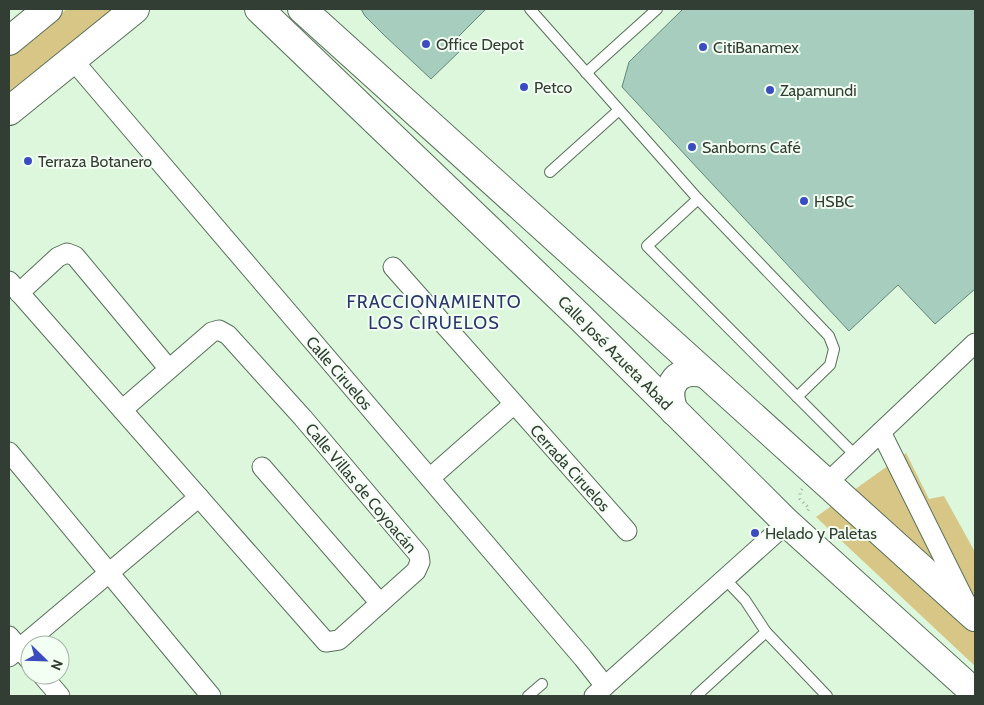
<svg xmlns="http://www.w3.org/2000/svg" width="984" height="705" viewBox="0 0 984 705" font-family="Cabin,sans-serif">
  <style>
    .green { fill: #d7c685 }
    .building { fill: #a6cdbe; stroke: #62877a }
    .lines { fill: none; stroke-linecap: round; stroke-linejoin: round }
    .lane-casing { stroke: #587059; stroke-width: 12 }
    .street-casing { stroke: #587059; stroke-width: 21 }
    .secondary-casing { stroke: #587059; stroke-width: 30 }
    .primary-casing { stroke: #587059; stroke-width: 30 }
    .path { stroke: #9bb09b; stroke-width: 3; stroke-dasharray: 1 4; stroke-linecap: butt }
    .lane { stroke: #fff; stroke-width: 10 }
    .street { stroke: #fff; stroke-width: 19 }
    .secondary { stroke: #fff; stroke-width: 28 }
    .primary { stroke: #fff; stroke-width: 28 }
    .poi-dot { fill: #3b4cbf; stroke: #f4fff4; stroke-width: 2 }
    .labels { text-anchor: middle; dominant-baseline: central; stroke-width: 4; stroke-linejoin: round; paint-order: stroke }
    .poi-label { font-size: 16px; fill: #323d33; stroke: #f4fff4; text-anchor: start }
    .street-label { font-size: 16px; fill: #323d33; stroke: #f4fff4 }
    .neighbourhood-label { font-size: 18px; letter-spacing: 1px; fill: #2a3670; stroke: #f4fff4 }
  </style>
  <rect width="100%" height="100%" fill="#dcf7dc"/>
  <g class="green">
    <polygon points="67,9 112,9 9,93 9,57"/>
    <polygon points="906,453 929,499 944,496 975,552 975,666 816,517"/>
  </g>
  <g class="building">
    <polygon points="361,9 486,9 455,40 462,49 431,79 384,35 365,16"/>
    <polygon points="683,9 975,9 975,289 935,324 898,285 849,331 622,87 629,62"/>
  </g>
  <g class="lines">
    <defs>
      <g id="lane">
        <polyline points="530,9 698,199 829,336 834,349 830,365 797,397"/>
        <polyline points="586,73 657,9"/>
        <polyline points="550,172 619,110"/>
        <polyline points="698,199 647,246 856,456"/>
        <polyline points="725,579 745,600 766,632 827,696"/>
        <polyline points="528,696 542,684"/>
        <polyline points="696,696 766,632"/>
      </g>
      <g id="street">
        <polyline points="72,59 583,658 605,686"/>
        <polyline points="393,267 627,531"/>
        <polyline points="9,281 326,642 339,640 416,571 420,562 419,555 303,418 228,335 219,330 212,332 122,410"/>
        <polyline points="19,293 58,257 67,253 75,256 169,369"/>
        <polyline points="881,432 966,603"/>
        <polyline points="9,452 211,696"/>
        <polyline points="262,467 380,603"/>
        <polyline points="430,478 514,404"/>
        <polyline points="826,484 975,343"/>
        <polyline points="9,636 30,661"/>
        <polyline points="9,657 199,497"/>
        <polyline points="42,675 60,696"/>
        <polyline points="594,696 787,523"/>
      </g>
      <g id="secondary">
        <polyline points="259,9 581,318 787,523 975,693"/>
        <polyline points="302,9 975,617"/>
        <path d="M674 411C663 385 678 366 706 374"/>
      </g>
      <g id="primary">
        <polyline points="9,41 48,9"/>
        <polyline points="9,111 135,9"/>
      </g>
    </defs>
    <use href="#lane" class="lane-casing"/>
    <use href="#street" class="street-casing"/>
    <use href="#secondary" class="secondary-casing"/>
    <use href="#primary" class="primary-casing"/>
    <polyline class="path" points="802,489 800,492 800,499 809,508 807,513"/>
    <use href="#lane" class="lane"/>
    <use href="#street" class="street"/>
    <use href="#secondary" class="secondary"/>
    <use href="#primary" class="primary"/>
  </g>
  <g class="poi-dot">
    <circle cx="426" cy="44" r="5"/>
    <circle cx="703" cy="47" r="5"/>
    <circle cx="524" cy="87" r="5"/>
    <circle cx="770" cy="90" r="5"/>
    <circle cx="692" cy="147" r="5"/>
    <circle cx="28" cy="161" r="5"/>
    <circle cx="804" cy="201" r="5"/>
    <circle cx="755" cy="533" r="5"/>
  </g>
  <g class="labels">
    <g class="poi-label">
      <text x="436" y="44">Office Depot</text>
      <text x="713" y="47">CitiBanamex</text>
      <text x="534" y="87">Petco</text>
      <text x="780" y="90">Zapamundi</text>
      <text x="702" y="147">Sanborns Café</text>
      <text x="38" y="161">Terraza Botanero</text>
      <text x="814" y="201">HSBC</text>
      <text x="765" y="533">Helado y Paletas</text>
    </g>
    <g class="street-label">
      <text transform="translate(615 353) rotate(45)">Calle José Azueta Abad</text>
      <text transform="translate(339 373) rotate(49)">Calle Ciruelos</text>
      <text transform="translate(570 468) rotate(48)">Cerrada Ciruelos</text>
      <text transform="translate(361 488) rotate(50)">Calle Villas de Coyoacán</text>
    </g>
    <g class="neighbourhood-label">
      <text x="434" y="302">FRACCIONAMIENTO<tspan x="434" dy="21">LOS CIRUELOS</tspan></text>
    </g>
  </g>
  <rect width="984" height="705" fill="none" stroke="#323d33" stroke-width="20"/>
  <g transform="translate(45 660) rotate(113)"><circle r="24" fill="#f4fff4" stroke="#a6b1a7"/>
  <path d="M0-4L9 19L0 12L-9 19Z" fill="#3b4cbf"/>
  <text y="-8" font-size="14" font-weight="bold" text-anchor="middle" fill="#323d33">N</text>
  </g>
</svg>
